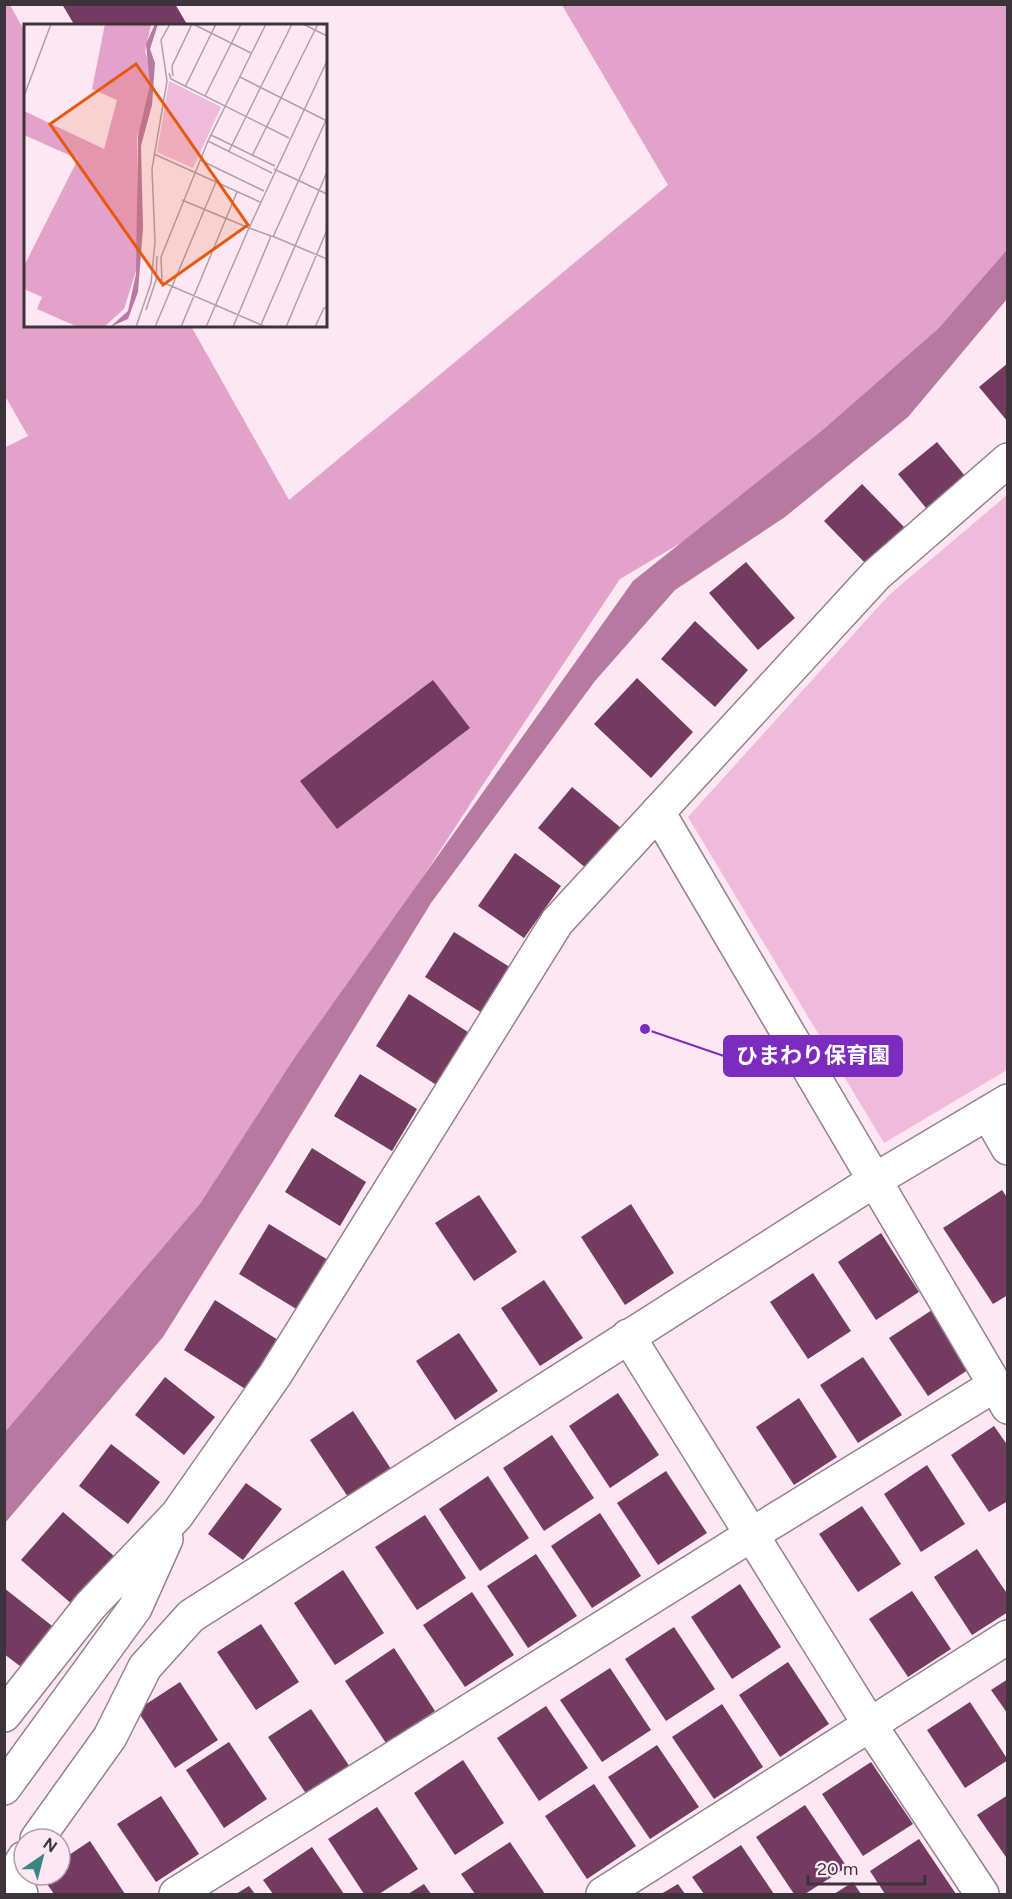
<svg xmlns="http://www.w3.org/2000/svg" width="1012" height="1899" viewBox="0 0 1012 1899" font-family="Figtree,'Noto Sans JP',sans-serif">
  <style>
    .green { fill: #f0bbda }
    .forest { fill: #e3a2ca }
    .water { fill: #b779a0 }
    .building { fill: #733b5f }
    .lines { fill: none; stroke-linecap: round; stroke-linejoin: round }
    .street-casing { stroke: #96828e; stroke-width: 36 }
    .street { stroke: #fff; stroke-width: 33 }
    .inset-road { fill: none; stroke: #b09fa9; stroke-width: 1.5 }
    .view { fill: #e8590c; fill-opacity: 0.15; stroke: #e8590c; stroke-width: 3 }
    .inset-edge { fill: none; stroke: #3d3439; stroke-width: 3 }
    .leader { fill: none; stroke: #7b2cbf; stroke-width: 2 }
    .callout-dot { fill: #7b2cbf; stroke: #fce7f3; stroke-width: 2 }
    .callout { fill: #7b2cbf; stroke: #7b2cbf; stroke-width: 2 }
    .callout-label { font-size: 22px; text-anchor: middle; font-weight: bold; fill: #fff }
  </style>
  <rect width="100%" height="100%" fill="#fce7f3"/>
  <polygon class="green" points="1007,495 1007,1070 884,1143 688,817 889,595"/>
  <polygon class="forest" points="5,5 10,5 25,32 26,326 191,326 289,500 668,185 562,5 1007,5 1007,270 824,458 620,579 478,792 214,1199 5,1472 4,448 28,436 5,396"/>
  <polygon class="water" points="1007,250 1007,299 908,417 785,517 675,590 595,681 431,903 274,1160 163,1337 5,1523 5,1432 200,1204 295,1057 633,581 824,429 939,328"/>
  <g class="building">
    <polygon points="62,4 175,4 188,26 75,26"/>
    <polygon points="1008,363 1008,422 979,387"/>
    <polygon points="937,442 970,482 931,514 898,474"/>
    <polygon points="862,484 906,529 868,566 824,521"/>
    <polygon points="746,562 795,618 758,650 709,593"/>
    <polygon points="695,621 748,670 715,707 661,659"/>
    <polygon points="637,678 693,732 651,778 594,724"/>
    <polygon points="433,680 470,728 337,829 300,781"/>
    <polygon points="572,787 621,828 587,869 538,828"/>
    <polygon points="515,853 561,886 524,938 478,906"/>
    <polygon points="454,932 511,968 482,1013 425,977"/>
    <polygon points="409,994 471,1034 438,1086 376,1046"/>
    <polygon points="360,1074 417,1109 392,1151 334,1116"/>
    <polygon points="312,1148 366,1182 340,1226 285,1192"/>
    <polygon points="1002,1190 1008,1199 1008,1295 993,1304 943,1228"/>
    <polygon points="479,1195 517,1252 474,1281 435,1223"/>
    <polygon points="631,1204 674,1273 625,1305 581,1237"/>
    <polygon points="269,1224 328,1260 298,1310 239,1274"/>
    <polygon points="881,1233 919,1292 876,1320 838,1262"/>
    <polygon points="813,1273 851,1331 808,1359 770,1302"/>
    <polygon points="544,1280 583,1338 540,1366 501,1308"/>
    <polygon points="215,1300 278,1340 247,1390 184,1350"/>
    <polygon points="932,1310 971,1368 928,1396 889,1338"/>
    <polygon points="459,1333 498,1391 455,1420 416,1361"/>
    <polygon points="863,1357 902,1415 858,1443 820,1385"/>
    <polygon points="165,1377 215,1417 184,1455 135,1415"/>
    <polygon points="618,1393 659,1455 610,1488 569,1426"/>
    <polygon points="799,1398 837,1457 794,1485 756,1427"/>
    <polygon points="353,1411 391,1469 348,1497 310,1440"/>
    <polygon points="994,1426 1008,1446 1008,1501 989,1512 951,1455"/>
    <polygon points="552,1435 594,1498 544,1531 503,1468"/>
    <polygon points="111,1444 160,1482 128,1524 79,1486"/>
    <polygon points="927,1465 965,1524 921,1552 884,1494"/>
    <polygon points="666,1471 707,1533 658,1565 617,1503"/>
    <polygon points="488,1476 529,1538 480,1571 439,1509"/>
    <polygon points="246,1483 282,1509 243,1560 208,1534"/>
    <polygon points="862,1506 901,1564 858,1592 819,1534"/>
    <polygon points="63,1512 115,1557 73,1605 21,1560"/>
    <polygon points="600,1513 641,1576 592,1608 551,1546"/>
    <polygon points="425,1515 466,1578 417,1610 375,1547"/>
    <polygon points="977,1549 1008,1595 1008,1612 972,1635 934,1577"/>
    <polygon points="536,1554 577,1616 528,1648 487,1586"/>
    <polygon points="343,1570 384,1633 335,1665 294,1603"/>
    <polygon points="740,1584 781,1647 732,1679 691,1617"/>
    <polygon points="4,1588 56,1629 24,1669 4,1654"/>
    <polygon points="912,1591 951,1649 908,1677 869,1619"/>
    <polygon points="472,1592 514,1655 465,1687 423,1625"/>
    <polygon points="261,1624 299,1682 256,1710 217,1652"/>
    <polygon points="674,1627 715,1689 666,1721 625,1659"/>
    <polygon points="394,1648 435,1711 386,1743 345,1681"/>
    <polygon points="788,1662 829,1724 780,1757 739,1695"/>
    <polygon points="610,1668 651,1730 602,1762 560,1700"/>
    <polygon points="1008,1679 1008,1714 991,1690"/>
    <polygon points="180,1682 218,1740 175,1768 137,1710"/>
    <polygon points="970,1702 1008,1760 965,1788 927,1730"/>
    <polygon points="722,1704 763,1767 714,1799 672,1737"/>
    <polygon points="546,1706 588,1768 539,1801 497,1738"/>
    <polygon points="311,1709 350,1767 307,1795 268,1737"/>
    <polygon points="229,1742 267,1799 224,1828 186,1770"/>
    <polygon points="657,1745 699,1807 650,1839 608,1777"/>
    <polygon points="463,1760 504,1823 455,1855 414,1793"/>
    <polygon points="871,1762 913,1824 863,1856 822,1794"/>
    <polygon points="594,1784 636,1846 587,1879 545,1816"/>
    <polygon points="1008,1795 1008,1860 977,1815"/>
    <polygon points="161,1796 199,1854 156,1882 117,1824"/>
    <polygon points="805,1805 847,1867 805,1894 794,1894 756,1837"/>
    <polygon points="377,1807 418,1869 379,1894 364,1894 328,1839"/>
    <polygon points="919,1839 956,1894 885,1894 870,1871"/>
    <polygon points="90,1841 125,1894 54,1894 41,1875 60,1875 60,1861"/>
    <polygon points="510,1842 545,1894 475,1894 461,1874"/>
    <polygon points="741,1845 774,1894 704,1894 692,1877"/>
    <polygon points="312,1847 344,1894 273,1894 263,1880"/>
    <polygon points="853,1882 861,1894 834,1894"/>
    <polygon points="424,1884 431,1894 408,1894"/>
    <polygon points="678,1884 685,1894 661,1894"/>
    <polygon points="249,1886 255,1894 236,1894"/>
  </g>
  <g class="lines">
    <defs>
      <g id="street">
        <polyline points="658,812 1008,1407"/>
        <polyline points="988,1113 1008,1148"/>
        <polyline points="628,1336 870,1725 982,1894"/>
        <polyline points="4,1715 90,1606 177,1515 275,1375 557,922 876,575 1008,460"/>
        <polyline points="4,1788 135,1608 166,1539"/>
        <polyline points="37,1839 110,1737 145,1667 191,1616 875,1180 1008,1101"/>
        <polyline points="21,1894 12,1877 24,1858"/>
        <polyline points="176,1894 751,1535 995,1385"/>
        <polyline points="603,1894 1008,1637"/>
      </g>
    </defs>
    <use href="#street" class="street-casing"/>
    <use href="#street" class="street"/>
  </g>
  <g transform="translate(24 24)">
    <rect width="303" height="303" fill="#fce7f3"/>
    <path d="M145 57 197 83 169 144 133 128Z" fill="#f0bbda"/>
    <path d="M81 0H127L121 28 129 51 123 90 113 112V244L100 285 80 303H54L13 285 18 273 0 265 1 240 54 135 0 111V87L80 125 93 76 68 65Z" fill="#e3a2ca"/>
    <path d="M131 0H134L126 25 131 39 128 81 117 122 119 204 114 268 104 295 86 303 104 287 112 250 114 112 126 61 122 20Z" fill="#b779a0"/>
    <path class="inset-road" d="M169 0 227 29M242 0 184 117 137 233 138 258 242 303M279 0 303 12M145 49 147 55 265 114M149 52 148 42 168 0M216 53 303 97M161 63 192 0M0 72 27 0M181 72 217 0M187 111 251 142M184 117 248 149M205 127 268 0M130 130 236 178M228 132 294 0M176 136 240 167M250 145 303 170M158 176 225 204 182 303M248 212 303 235M249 213 303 94M122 286 132 256 133 232M112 303 127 259 131 218 128 145 143 57 137 16 146 0M131 303 192 158M157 303 213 168M209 303 247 212 225 204 303 37M236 303 303 148M262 303 303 206M291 303 300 284H303"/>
    <path class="view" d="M112 40 224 201 139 261 26 100Z"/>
    <rect width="303" height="303" class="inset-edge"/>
  </g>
  <path class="leader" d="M645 1029L724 1056"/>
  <circle class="callout-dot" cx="645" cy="1029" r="6"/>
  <rect class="callout" x="724" y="1036" width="178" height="40" rx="6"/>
  <g class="callout-label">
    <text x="813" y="1063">ひまわり保育園</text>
  </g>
  <rect width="1012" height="1899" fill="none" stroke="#3d3439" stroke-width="12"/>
  <g transform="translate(42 1857) rotate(35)"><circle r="28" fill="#fce7f3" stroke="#b09fa9" stroke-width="1.5"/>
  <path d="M0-4.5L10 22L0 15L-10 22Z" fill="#3c8481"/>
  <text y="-9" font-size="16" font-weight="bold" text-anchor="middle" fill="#3d3439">N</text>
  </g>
  <path d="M808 1875v9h117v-9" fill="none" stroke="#3d3439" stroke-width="3"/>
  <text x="817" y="1875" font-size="18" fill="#3d3439" stroke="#fce7f3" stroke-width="4.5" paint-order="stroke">20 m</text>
</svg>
